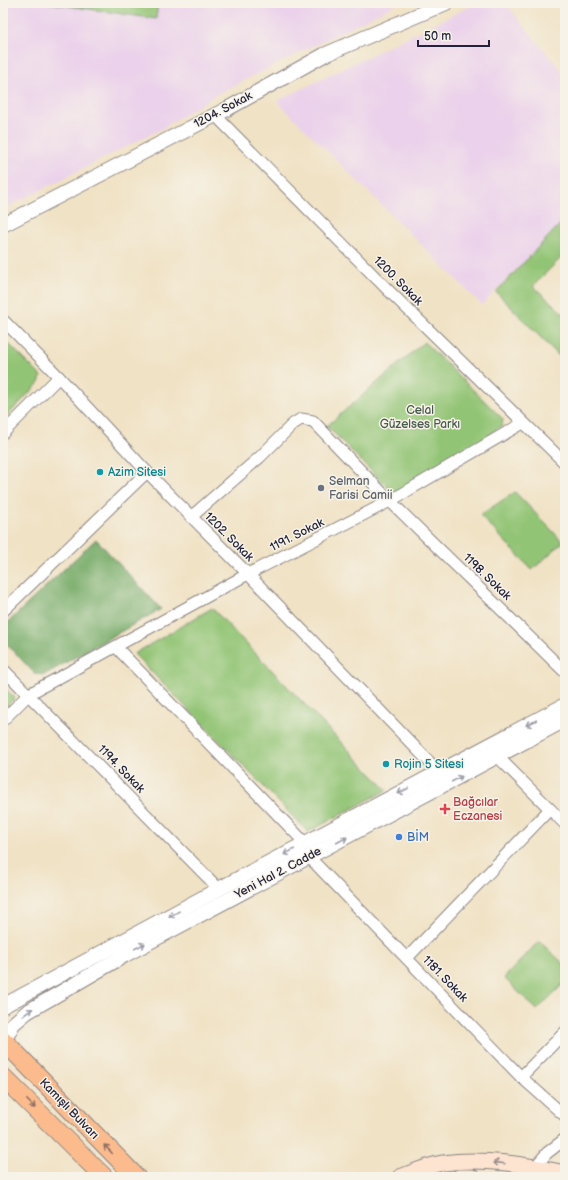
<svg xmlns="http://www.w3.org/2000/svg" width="568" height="1180" viewBox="0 0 568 1180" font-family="'Balsamiq Sans',sans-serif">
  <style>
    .built { fill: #ebd1eb }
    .green { fill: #92c474; stroke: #5a7358 }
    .forest { fill: #75aa66; stroke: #4c6650 }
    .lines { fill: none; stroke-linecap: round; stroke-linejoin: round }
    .minor-casing { stroke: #898280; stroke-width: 13 }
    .tertiary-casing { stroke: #898280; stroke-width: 16 }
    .secondary-casing { stroke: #898280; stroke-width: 17 }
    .trunk-casing { stroke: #898280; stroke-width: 20 }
    .minor { stroke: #fff; stroke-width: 11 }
    .tertiary { stroke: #fff; stroke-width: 14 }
    .secondary { stroke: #fde4d1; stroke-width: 15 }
    .trunk { stroke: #fbbb8d; stroke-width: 18 }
    .oneway { stroke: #9c9ca7 }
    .oneway2 { stroke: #8e6e64 }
    .oneway3 { stroke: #9a8d8e }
    .culture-dot { fill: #0f9aa8; stroke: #f7f3e8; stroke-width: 1.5 }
    .worship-dot { fill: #6b7280; stroke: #f7f3e8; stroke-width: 1.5 }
    .health-dot { fill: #e0444e; stroke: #f7f3e8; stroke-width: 1.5 }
    .shop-dot { fill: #3f7fe0; stroke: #f7f3e8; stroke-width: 1.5 }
    .labels { text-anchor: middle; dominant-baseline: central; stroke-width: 3; stroke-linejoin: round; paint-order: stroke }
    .street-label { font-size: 12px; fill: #22223b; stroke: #f7f3e8 }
    .park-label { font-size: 12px; fill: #495b4f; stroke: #f7f3e8 }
    .culture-label { font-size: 12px; fill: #0d838f; stroke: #f7f3e8; text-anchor: start }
    .worship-label { font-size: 12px; fill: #5b616d; stroke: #f7f3e8; text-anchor: start }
    .health-label { font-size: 12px; fill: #be3a42; stroke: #f7f3e8; text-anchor: start }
    .shop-label { font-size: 12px; fill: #366cbe; stroke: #f7f3e8; text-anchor: start }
  </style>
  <rect width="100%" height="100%" fill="#f7f3e8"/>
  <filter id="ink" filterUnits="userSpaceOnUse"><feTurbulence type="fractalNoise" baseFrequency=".025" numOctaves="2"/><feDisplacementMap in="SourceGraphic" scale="8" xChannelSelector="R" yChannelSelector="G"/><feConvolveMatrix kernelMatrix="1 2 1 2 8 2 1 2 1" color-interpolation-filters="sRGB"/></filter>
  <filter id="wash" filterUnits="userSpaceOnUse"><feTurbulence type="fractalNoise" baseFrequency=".012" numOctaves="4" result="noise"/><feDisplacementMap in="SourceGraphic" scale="16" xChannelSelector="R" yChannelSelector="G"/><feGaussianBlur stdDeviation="0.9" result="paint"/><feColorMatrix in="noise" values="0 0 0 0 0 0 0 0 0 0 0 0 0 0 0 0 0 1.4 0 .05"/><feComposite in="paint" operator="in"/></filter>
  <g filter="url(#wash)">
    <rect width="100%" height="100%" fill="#f0e2c5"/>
    <g class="built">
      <polygon points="3,3 399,3 217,94 161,129 3,209"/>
      <polygon points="477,3 505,3 565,75 565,219 482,305 277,101"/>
    </g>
    <g class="green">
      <polygon points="49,3 158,3 156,19"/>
      <polygon points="565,219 565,254 533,286 565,315 565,362 496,292"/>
      <polygon points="3,338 41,376 39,383 3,420"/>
      <polygon points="424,342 503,419 502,426 394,499 388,488 327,426"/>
      <polygon points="515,492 563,542 532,570 480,515"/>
      <polygon points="212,608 387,790 308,832 134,654"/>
      <polygon points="3,686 15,698 3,709"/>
      <polygon points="539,941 565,965 565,982 537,1010 504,978"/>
    </g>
    <polygon class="forest" points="96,539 161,609 44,675 35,674 3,640 3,627"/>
  </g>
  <g filter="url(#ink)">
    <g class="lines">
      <defs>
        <g id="minor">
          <polyline points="215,115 388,290 565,463"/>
          <polyline points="3,320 59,377 147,472 248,574 439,772"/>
          <polyline points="3,433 59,377"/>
          <polyline points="191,517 260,457 293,424 301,419 313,421 390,501 565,672"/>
          <polyline points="3,611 147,472"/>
          <polyline points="116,647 305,843"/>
          <polyline points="3,669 219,889"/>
          <polyline points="3,720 29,694 248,574 390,501 523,423"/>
          <polyline points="498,757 565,824"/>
          <polyline points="309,857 521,1077 565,1116"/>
          <polyline points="407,958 550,809"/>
          <polyline points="521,1077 565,1032"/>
          <polyline points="535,1167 547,1153 565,1139"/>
        </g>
        <g id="tertiary">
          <polyline points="3,225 227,109 324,55 446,3"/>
          <polyline points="3,1006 219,889 565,705"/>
          <polyline points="4,1041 13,1024 27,1012 125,955 565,720"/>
        </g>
        <g id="secondary">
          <path d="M400 1177C414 1172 429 1165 443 1163 484 1157 526 1165 565 1173"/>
          <polyline points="459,1177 472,1177"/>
        </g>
        <g id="trunk">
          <polyline points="3,1040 136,1177"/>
          <polyline points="3,1077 104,1177"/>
        </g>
      </defs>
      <use href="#minor" class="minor-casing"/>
      <use href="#tertiary" class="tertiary-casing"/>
      <use href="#secondary" class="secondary-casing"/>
      <use href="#trunk" class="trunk-casing"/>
      <use href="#minor" class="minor"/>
      <use href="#tertiary" class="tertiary"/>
      <use href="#secondary" class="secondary"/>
      <use href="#trunk" class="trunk"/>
    </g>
    <defs><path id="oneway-shaft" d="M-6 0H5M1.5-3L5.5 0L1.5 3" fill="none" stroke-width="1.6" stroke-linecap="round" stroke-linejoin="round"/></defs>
    <g class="oneway">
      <use href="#oneway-shaft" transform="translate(531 723) rotate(152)"/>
      <use href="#oneway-shaft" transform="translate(457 779) rotate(-28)"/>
      <use href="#oneway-shaft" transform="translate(403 791) rotate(152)"/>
      <use href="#oneway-shaft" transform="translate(342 840) rotate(-28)"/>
      <use href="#oneway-shaft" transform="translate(289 852) rotate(152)"/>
      <use href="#oneway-shaft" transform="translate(174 914) rotate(151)"/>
      <use href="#oneway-shaft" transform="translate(140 946) rotate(-28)"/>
      <use href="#oneway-shaft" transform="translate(28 1012) rotate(-36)"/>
    </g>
    <g class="oneway2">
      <use href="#oneway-shaft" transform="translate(31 1104) rotate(45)"/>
      <use href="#oneway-shaft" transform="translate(108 1149) rotate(-134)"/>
    </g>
    <use class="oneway3" href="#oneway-shaft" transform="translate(499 1163) rotate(-173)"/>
  </g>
  <g class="culture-dot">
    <circle cx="100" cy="472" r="4"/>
    <circle cx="386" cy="764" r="4"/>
  </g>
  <circle class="worship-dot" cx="321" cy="488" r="4"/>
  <path class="health-dot" d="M443 803h4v4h4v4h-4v4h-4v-4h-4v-4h4z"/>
  <circle class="shop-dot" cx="399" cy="837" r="4"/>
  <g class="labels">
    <g class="street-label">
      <text transform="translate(223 110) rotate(-28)">1204. Sokak</text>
      <text transform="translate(398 281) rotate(45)">1200. Sokak</text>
      <text transform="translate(297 535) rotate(-27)">1191. Sokak</text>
      <text transform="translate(229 537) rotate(45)">1202. Sokak</text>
      <text transform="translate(487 577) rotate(44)">1198. Sokak</text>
      <text transform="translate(121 769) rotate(46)">1194. Sokak</text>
      <text transform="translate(278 873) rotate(-28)">Yeni Hal 2. Cadde</text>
      <text transform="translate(445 979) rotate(46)">1181. Sokak</text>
      <text transform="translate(69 1109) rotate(46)">Kamışlı Bulvarı</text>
    </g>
    <g class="park-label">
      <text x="420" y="410">Celal<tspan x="420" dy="14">Güzelses Parkı</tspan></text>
    </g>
    <g class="culture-label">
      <text x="108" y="472">Azim Sitesi</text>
      <text x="394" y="764">Rojin 5 Sitesi</text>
    </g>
    <g class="worship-label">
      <text x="329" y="481">Selman<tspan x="329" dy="14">Farisi Camii</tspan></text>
    </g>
    <g class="health-label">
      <text x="453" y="802">Bağcılar<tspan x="453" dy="14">Eczanesi</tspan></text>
    </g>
    <g class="shop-label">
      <text x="407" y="837">BİM</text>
    </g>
  </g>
  <rect width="568" height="1180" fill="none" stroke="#f7f3e8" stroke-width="16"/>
  <path d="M418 40v6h71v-6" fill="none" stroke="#22223b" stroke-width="2"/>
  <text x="424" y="40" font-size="12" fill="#22223b" stroke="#f7f3e8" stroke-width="3" paint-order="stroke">50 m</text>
</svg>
